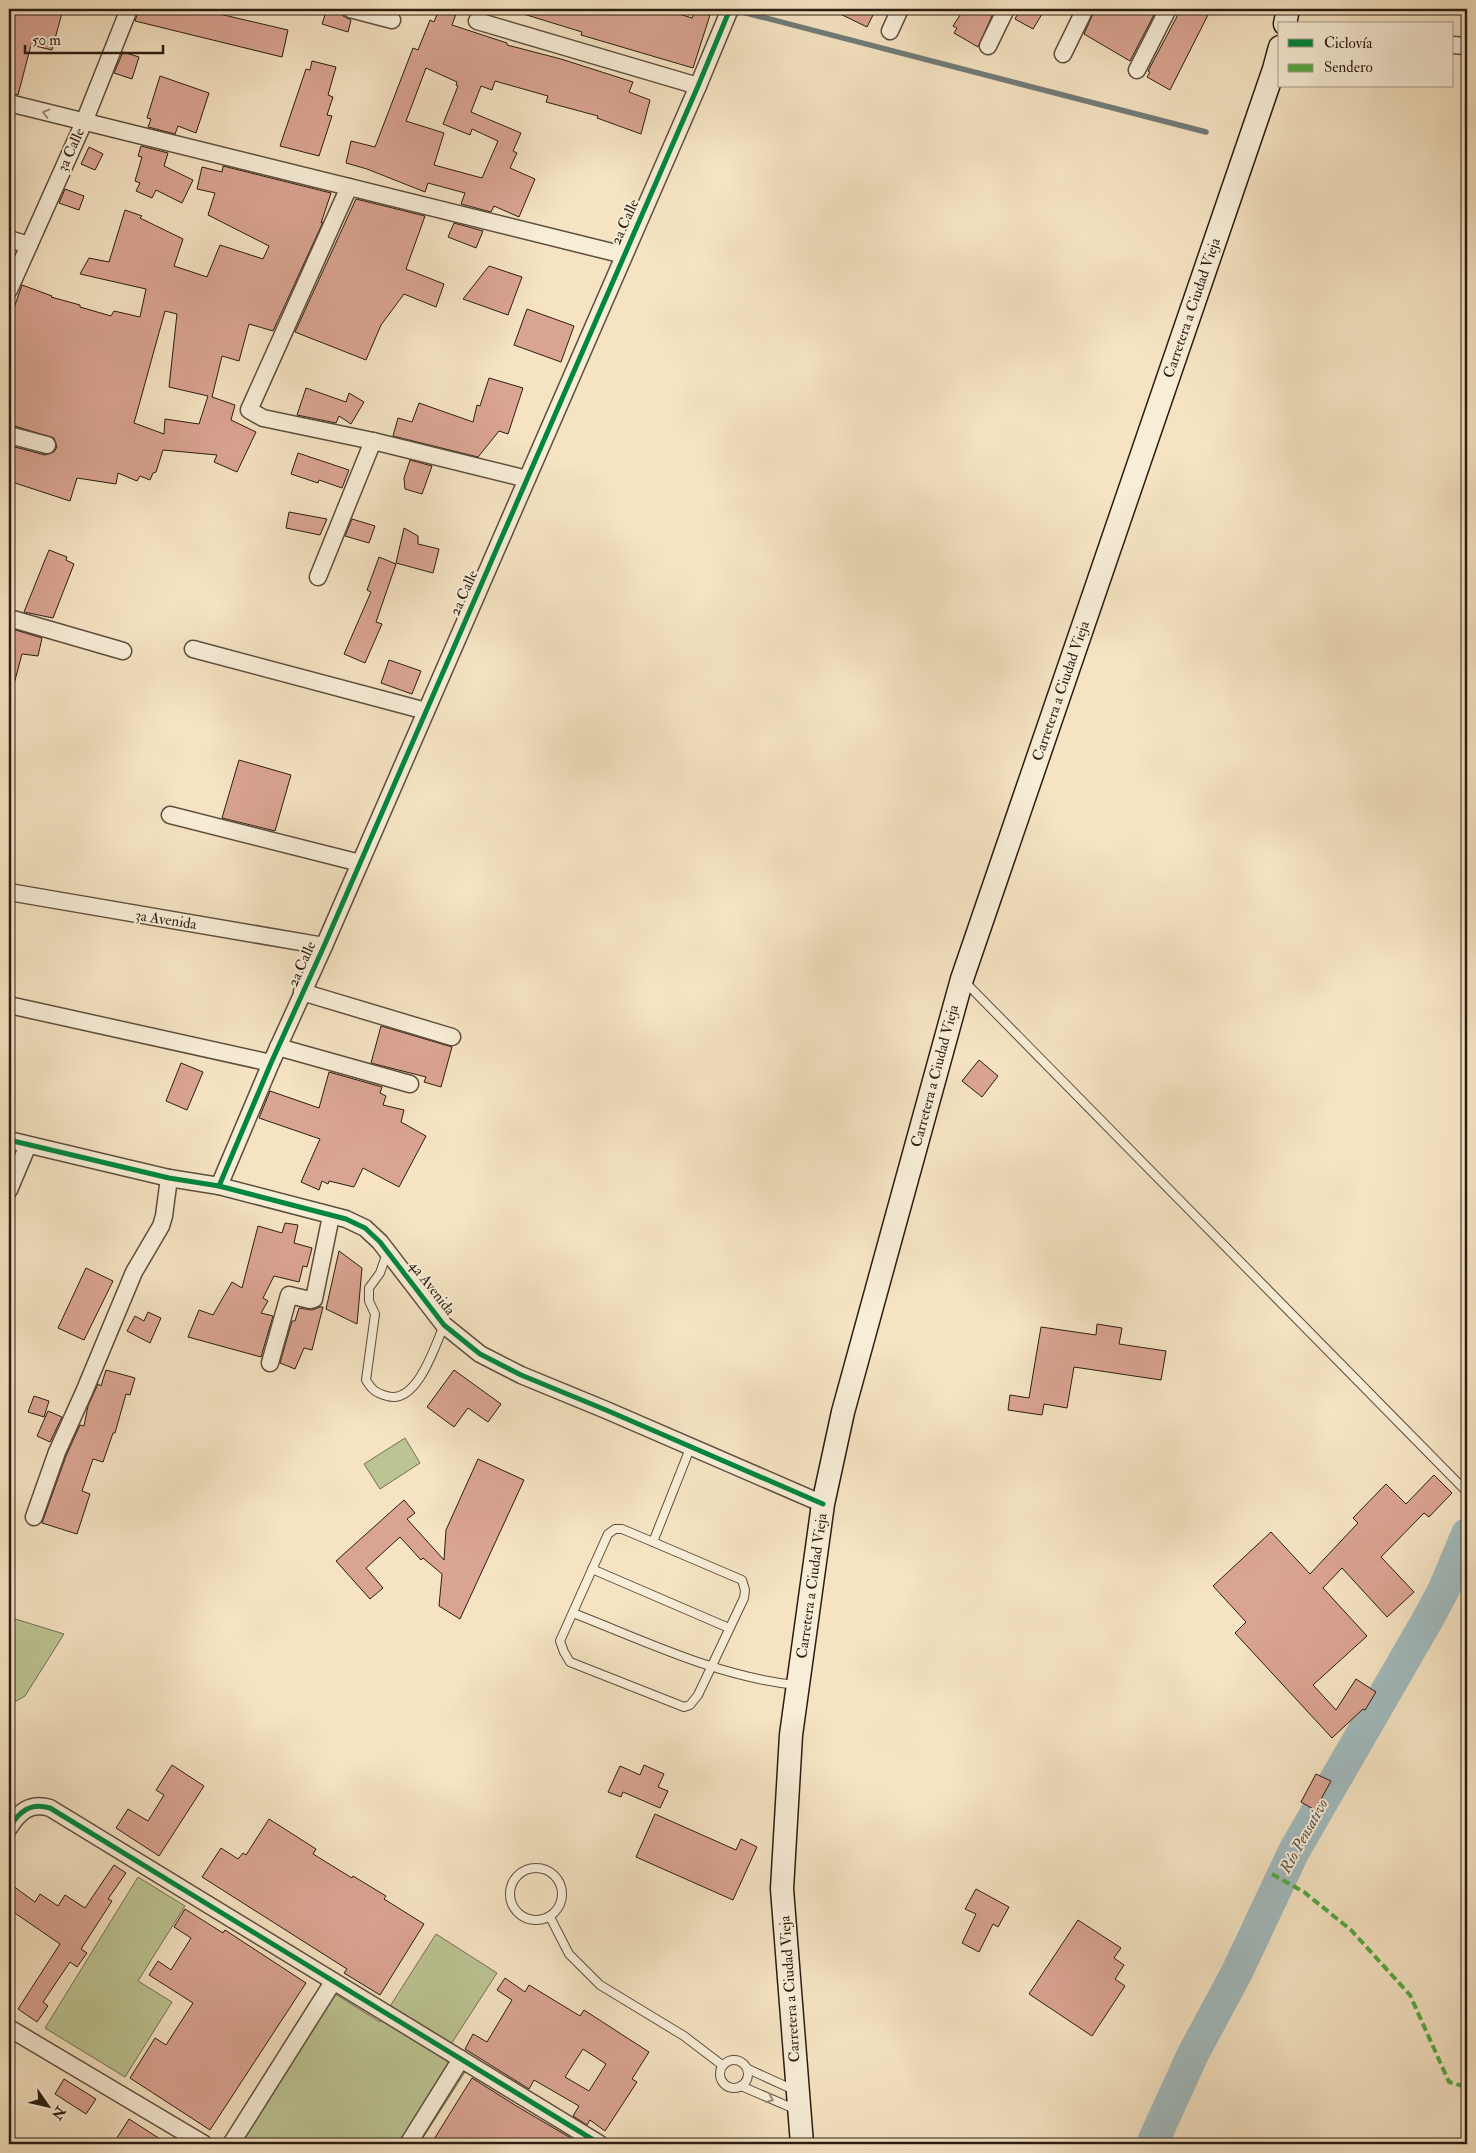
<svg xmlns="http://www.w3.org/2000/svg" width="1476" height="2153" viewBox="0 0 1476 2153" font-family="'IM FELL Double Pica',serif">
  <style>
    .green { fill: #bcc493; stroke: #747052 }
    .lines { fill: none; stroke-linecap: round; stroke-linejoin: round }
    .stream { stroke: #727c79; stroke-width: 5.5 }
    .river { stroke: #a2bbbe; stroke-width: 32 }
    .building { fill: #daa492; stroke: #2b1d12; fill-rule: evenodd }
    .lane-casing { stroke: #5e4e3e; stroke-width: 10 }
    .street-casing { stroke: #5e4e3e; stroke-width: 19 }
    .secondary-casing { stroke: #2b1d12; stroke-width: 25 }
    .lane { stroke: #f8edd7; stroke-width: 8 }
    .street { stroke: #f8edd7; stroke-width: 16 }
    .secondary { stroke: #f8edd7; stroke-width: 22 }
    .quiet { stroke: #54a942; stroke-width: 4; stroke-dasharray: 8 4; stroke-linecap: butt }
    .cycleway-casing { stroke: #f8edd7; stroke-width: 8 }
    .cycleway { stroke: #00873e; stroke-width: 5 }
    .oneway { stroke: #9c8f7e }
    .labels { text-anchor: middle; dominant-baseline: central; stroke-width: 4; stroke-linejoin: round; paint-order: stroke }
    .street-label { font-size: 15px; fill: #2b1d12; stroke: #f8edd7 }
    .water-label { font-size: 16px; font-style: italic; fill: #55544e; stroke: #f8edd7 }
  </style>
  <rect width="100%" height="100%" fill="#f5e3c2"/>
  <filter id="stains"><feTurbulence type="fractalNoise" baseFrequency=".004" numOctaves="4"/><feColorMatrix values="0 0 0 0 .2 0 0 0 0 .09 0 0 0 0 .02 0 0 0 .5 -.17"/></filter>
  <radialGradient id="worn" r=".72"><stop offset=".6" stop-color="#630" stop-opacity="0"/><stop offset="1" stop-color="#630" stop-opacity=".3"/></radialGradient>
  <g class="green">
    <polygon points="405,1438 420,1463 380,1489 364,1464"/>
    <polygon points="9,1617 64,1634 25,1696 9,1705"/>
    <polygon points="138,1877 185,1906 138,1981 172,2002 125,2077 45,2028"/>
    <polygon points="436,1934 497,1973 442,2058 465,2072 419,2144 234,2144 332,1992 380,2022"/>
  </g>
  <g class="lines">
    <polyline class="stream" points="731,9 1206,132"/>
    <polyline class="river" points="1152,2144 1193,2054 1237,1972 1294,1851 1428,1619 1444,1589 1467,1534"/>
  </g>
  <g class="building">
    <polygon points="9,9 63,9 52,50 31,45 18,95 9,93"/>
    <polygon points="139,9 198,9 288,30 282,57 135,21"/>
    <polygon points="327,9 340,10 343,16 351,20 348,32 322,24"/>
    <path d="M439 9 456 14 452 25 507 43V45L561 59 633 82 629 92 650 100 641 134 597 118 598 116 546 102 548 96 495 81 492 90 481 86 471 112 521 133 513 151 517 153 510 168 535 179 519 217 494 206 491 212 461 204 465 193 428 183 425 192 367 169 346 163 351 141 375 147 413 48 418 50 430 20 434 22ZM426 68 457 82 456 85 458 86 443 124 470 135 472 129 498 141 482 178 434 165 444 133 406 121Z"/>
    <polygon points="518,9 663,9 692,18 695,11 710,15 693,68 581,35 582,32 517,12"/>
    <polygon points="830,9 876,9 867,27"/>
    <polygon points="964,9 995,9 978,47 954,33 957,28 953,26"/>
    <polygon points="1020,9 1045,9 1033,29 1015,19"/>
    <polygon points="1095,9 1157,9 1130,61 1084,34"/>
    <polygon points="1181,9 1211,9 1170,90 1147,77 1150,72 1148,71"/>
    <polygon points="123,52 139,57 132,79 114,73"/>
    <polygon points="312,61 336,67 328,95 333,97 327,115 332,116 319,156 280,146 306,69 310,70"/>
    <polygon points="160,76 209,93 196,133 178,126 175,134 148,127 151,119 147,118"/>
    <polygon points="141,146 168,153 164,166 193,180 182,203 156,190 152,198 136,191 140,183 135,181 142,157 138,156"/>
    <polygon points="89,147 103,154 95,170 81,164"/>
    <path d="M223 166 331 193 321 223 323 222 273 331 249 324 239 361 222 356 212 397 235 405 231 420 256 432 237 472 214 462 217 455 163 450 156 472 153 473 150 480 140 476 137 481 118 473 116 484 77 478 70 501 9 481V458L11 459 15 447 45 455 54 452 57 447 54 438 11 425 13 420 9 419V322L22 285 52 296 51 297 80 305V307L111 316 114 311 140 317 146 289 80 274 89 258 109 262 125 210 142 216 140 218 183 239 174 266 207 277 220 245 263 259 269 246 208 215 215 193 197 189 202 167 222 172ZM165 311 177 314 169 387 208 396 199 424 165 419 164 434 134 423Z"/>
    <polygon points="65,189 84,196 79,210 59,203"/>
    <polygon points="356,199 425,216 406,269 444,284 436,307 404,294 381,325 366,360 295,332"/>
    <polygon points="454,223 483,231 476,248 448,237"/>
    <polygon points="489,266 522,277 508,315 463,299"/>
    <polygon points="527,309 574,326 561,362 514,345"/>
    <polygon points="489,378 523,388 508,434 499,431 478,457 393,436 398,418 412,422 419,403 473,422 477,405 480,406"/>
    <polygon points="306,388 346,402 349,393 364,402 351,424 339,416 336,423 297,415"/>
    <polygon points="298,453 349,470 342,488 319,480 318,483 291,474"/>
    <polygon points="410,460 432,466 422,494 405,489 404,478"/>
    <polygon points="289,512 327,519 320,535 286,528"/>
    <polygon points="352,519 375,526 369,543 345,536"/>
    <polygon points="404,528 418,536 418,544 439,549 433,573 396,563"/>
    <polygon points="49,550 67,557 66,560 74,564 53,618 24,612"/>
    <polygon points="379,557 396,564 376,622 382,624 365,663 344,654 371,592 367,590"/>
    <polygon points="9,628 42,638 38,656 22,654 14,684 9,683"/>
    <polygon points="389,660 421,671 412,694 381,683"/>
    <polygon points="239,760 291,775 275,831 222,818"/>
    <polygon points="381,1026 452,1047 441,1087 424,1082 426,1077 371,1063"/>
    <polygon points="979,1060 998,1076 982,1097 962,1081"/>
    <polygon points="181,1063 203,1072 187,1110 166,1101"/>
    <polygon points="329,1072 382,1087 380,1093 386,1096 383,1105 404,1110 401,1122 426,1136 399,1187 363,1168 354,1187 329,1181 328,1184 322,1181 319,1190 301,1182 320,1139 259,1118 270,1091 319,1108"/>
    <polygon points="285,1223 298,1225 294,1243 312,1248 307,1267 303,1266 299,1282 274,1276 263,1298 268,1301 261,1313 273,1316 261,1357 188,1337 199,1310 213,1315 232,1282 242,1288 258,1226 282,1233"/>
    <polygon points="339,1251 362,1268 357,1324 326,1309"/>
    <polygon points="86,1268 113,1281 84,1340 58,1328"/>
    <polygon points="320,1307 323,1307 312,1350 304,1348 295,1369 280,1363 292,1321 295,1321 299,1308 312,1310"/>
    <polygon points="148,1312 161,1318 150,1343 127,1331 135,1316 144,1321"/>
    <polygon points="1097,1324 1122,1328 1119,1344 1166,1351 1161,1380 1074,1367 1067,1408 1044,1404 1042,1415 1008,1410 1010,1395 1029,1398 1041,1327 1096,1335"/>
    <polygon points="106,1370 135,1378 130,1395 126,1394 115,1433 113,1433 103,1462 93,1459 82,1491 90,1494 77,1534 42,1523 66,1456 80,1425 84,1426 88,1406 98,1384 101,1386"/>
    <polygon points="454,1370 501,1404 488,1422 468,1408 454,1427 427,1407"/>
    <polygon points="34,1396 49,1401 44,1417 28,1412"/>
    <polygon points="48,1411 62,1417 50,1442 37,1436"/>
    <polygon points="478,1459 524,1480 460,1619 439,1606 442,1574 423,1558 421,1560 400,1537 366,1568 383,1588 370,1599 336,1561 404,1500 415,1513 407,1519 444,1560 446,1530"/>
    <polygon points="1434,1475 1452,1493 1429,1517 1424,1513 1381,1557 1414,1592 1387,1617 1342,1568 1323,1588 1367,1636 1313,1685 1336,1710 1356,1679 1376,1692 1365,1710 1363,1709 1332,1738 1235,1633 1246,1622 1213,1586 1271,1532 1310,1574 1358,1523 1353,1518 1386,1484 1406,1504"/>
    <polygon points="172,1765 204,1786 159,1856 116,1828 128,1809 148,1821 164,1795 156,1790"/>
    <polygon points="644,1765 664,1774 658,1787 668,1791 660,1808 623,1792 621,1797 608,1792 620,1766 640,1775"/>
    <polygon points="1316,1774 1331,1781 1315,1810 1301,1802"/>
    <polygon points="655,1814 736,1850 741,1839 757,1847 733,1900 636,1857"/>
    <polygon points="269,1819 316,1849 313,1854 352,1878 353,1876 386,1896 384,1899 424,1924 380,1995 344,1973 347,1969 202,1877 221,1848 238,1859 243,1853 246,1855"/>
    <polygon points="114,1865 126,1873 108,1899 112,1901 81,1949 87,1953 77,1967 70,1962 43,2002 48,2006 37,2022 18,2009 60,1944 9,1909 9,1883 35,1902 40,1894 58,1906 65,1895 85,1908"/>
    <polygon points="976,1889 1009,1907 998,1927 993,1924 979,1952 962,1943 976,1914 965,1909"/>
    <polygon points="185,1909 223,1933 225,1930 306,1983 210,2130 130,2078 155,2038 166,2045 193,2003 149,1975 158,1961 171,1970 191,1938 174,1927"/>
    <polygon points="1078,1920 1121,1948 1114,1958 1124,1965 1115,1979 1125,1986 1092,2036 1029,1994"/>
    <path d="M505 1978 525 1992 529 1985 580 2016 584 2010 649 2052 632 2079 637 2082 605 2131 590 2120 587 2125 573 2116 579 2106 534 2080 529 2089 465 2049 473 2034 487 2042 512 2000 497 1990ZM583 2049 606 2064 589 2091 565 2077Z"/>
    <polygon points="472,2078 518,2107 581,2144 431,2144"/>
    <polygon points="64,2079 96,2099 86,2114 55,2094"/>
    <polygon points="129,2119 168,2144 113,2144"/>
  </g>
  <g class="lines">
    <defs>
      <g id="lane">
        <polyline points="965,982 1464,1489"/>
        <path d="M387 1253 380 1273 369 1288V1301L375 1314 366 1380C372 1390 376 1393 387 1396 417 1405 435 1346 444 1325"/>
        <polygon points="615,1529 622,1529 653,1542 742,1580 745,1590 744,1598 698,1695 690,1705 684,1707 570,1662 564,1652 560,1641 608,1534"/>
        <polyline points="653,1542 691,1446"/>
        <polyline points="592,1569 729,1628"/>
        <path d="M573 1613C645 1641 718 1677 796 1685"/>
        <circle cx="536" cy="1894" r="26"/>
        <polyline points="550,1917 569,1954 600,1985 684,2036 722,2065"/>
        <circle cx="734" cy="2074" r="14"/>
        <polyline points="748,2069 794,2090"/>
        <polyline points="741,2086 797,2110"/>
      </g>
      <g id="street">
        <polyline points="350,9 392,20"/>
        <polyline points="477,21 698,86"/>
        <polyline points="890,31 900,9"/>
        <polyline points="1452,45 1467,46"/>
        <polyline points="988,46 1006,9"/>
        <polyline points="1063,54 1085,9"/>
        <polyline points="1137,70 1168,9"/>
        <polyline points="9,103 624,255"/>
        <polyline points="349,187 249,410 263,418 373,441 527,479"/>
        <polyline points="9,239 29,245"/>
        <polyline points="9,290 84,122 129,9"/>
        <polyline points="9,435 47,445"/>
        <polyline points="318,577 373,441"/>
        <polyline points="9,618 123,651"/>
        <polyline points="193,649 426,711"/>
        <polyline points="170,815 360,863"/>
        <polyline points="9,892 324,946"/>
        <polyline points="302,992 452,1037"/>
        <polyline points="9,1005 271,1063"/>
        <polyline points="278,1047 410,1084"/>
        <polyline points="9,1140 169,1178 219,1186 346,1219 365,1228 380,1242 444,1325 480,1354 521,1375 606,1410 823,1504"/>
        <polyline points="219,1186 271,1063 324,946 698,86 730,9"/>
        <polyline points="9,1190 28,1145"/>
        <polyline points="270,1363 289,1295 310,1300 314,1299 331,1216"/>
        <polyline points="34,1517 57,1452 84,1392 134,1272 161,1226 164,1216 169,1178"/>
        <path d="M9 1828C19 1812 30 1802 50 1808L600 2144"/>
        <polyline points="9,2028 204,2144"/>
        <polyline points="231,2144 333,1982"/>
        <polyline points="408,2144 461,2059"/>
      </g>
      <g id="secondary">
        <polyline points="1285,24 1288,9"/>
        <polyline points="802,2144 782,1889 791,1735 823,1504 843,1412 962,979 1274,69 1280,47"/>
      </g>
    </defs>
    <use href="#lane" class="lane-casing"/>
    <use href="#street" class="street-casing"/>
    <use href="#secondary" class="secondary-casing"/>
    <use href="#lane" class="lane"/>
    <use href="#street" class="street"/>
    <use href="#secondary" class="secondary"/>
    <g class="quiet">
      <polyline points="1464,1489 1467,1492"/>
      <polyline points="1272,1874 1304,1892 1351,1930 1410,1995 1449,2082 1467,2087"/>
    </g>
    <defs>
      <g id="cycleway">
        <polyline points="9,1140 169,1178 219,1186 346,1219 365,1228 380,1242 444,1325 480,1354 521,1375 606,1410 823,1504"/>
        <polyline points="219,1186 271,1063 324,946 698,86 730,9"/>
        <path d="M9 1828C19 1812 30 1802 50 1808L600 2144"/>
      </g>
    </defs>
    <use href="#cycleway" class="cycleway-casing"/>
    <use href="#cycleway" class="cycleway"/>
  </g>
  <defs><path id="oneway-chevron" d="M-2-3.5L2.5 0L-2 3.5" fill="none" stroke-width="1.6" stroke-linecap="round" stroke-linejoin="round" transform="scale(1.25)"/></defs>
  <g class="oneway">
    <use href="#oneway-chevron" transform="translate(46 113) rotate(-166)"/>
    <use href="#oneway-chevron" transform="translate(770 2099) rotate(24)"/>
  </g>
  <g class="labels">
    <g class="street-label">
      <text transform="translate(71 150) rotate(-66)">3a Calle</text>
      <text transform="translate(625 222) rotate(-66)">2a Calle</text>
      <text transform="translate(1192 308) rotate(-71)">Carretera a Ciudad Vieja</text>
      <text transform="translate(464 593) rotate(-66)">2a Calle</text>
      <text transform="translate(1061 691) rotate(-71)">Carretera a Ciudad Vieja</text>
      <text transform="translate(166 920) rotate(9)">3a Avenida</text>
      <text transform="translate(302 964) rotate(-66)">2a Calle</text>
      <text transform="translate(935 1076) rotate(-75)">Carretera a Ciudad Vieja</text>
      <text transform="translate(432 1288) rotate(52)">4a Avenida</text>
      <text transform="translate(812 1586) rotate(-82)">Carretera a Ciudad Vieja</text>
      <text transform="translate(790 1989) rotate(-94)">Carretera a Ciudad Vieja</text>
    </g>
    <g class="water-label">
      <text transform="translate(1304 1836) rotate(-61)">Río Pensativo</text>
    </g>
  </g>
  <rect width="1476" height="2153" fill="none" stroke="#f5e3c2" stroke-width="30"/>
  <rect x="10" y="10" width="1456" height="2133" fill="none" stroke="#2b1d12" stroke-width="2.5"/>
  <rect x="15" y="15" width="1446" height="2123" fill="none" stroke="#2b1d12"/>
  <rect x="1278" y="22" width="175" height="65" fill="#f8edd7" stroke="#a69a88"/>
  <rect x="1288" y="39" width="25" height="8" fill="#00873e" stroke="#a69a88"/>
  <text x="1324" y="48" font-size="15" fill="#2b1d12">Ciclovía</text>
  <rect x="1288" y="64" width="25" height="8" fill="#54a942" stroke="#a69a88"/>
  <text x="1324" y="72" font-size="15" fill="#2b1d12">Sendero</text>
  <g transform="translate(48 2106) rotate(124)" stroke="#f8edd7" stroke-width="4" paint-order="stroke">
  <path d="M0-4L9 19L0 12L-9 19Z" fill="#2b1d12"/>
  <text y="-8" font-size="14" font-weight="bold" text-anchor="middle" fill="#2b1d12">N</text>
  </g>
  <path d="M25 45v8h138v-8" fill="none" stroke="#2b1d12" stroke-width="2.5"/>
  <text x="32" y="45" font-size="15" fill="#2b1d12" stroke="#f8edd7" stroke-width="4" paint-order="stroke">50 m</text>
  <rect width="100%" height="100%" filter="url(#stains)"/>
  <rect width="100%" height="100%" fill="url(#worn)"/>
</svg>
